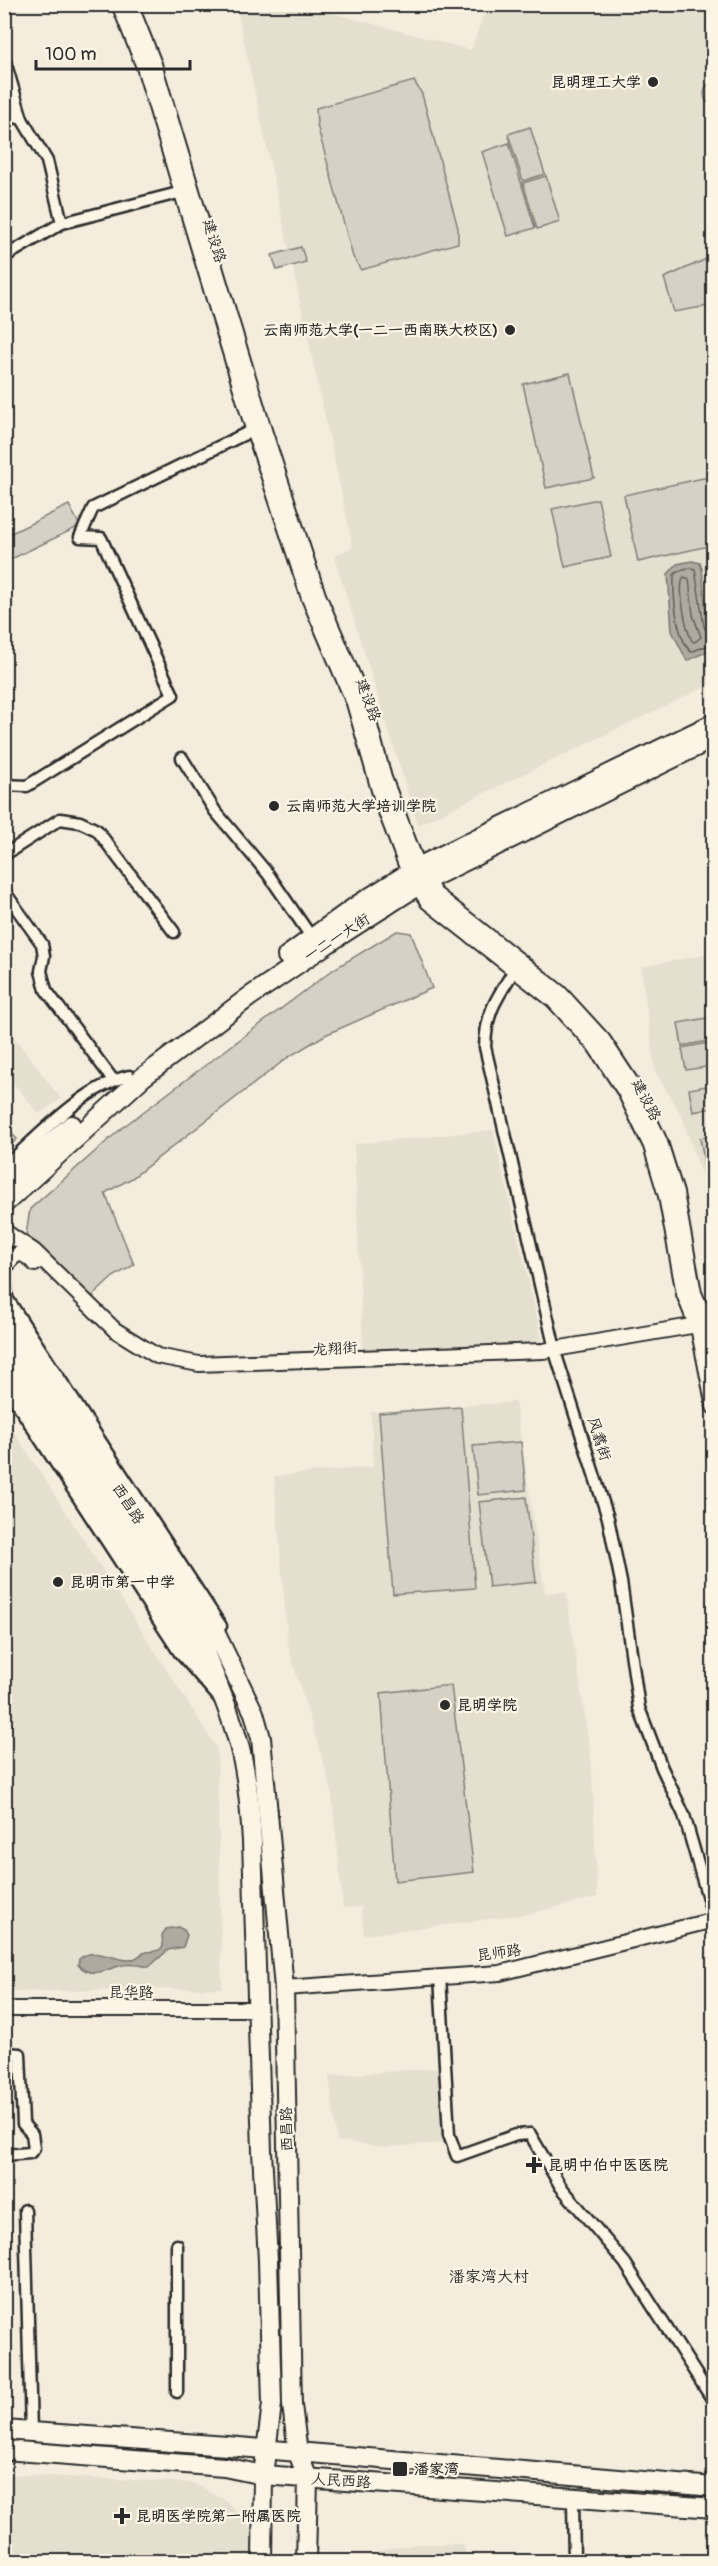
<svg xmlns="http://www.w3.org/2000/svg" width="718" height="2566" viewBox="0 0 718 2566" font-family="Pangolin,'LXGW WenKai TC',sans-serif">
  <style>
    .built { fill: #e5dfd0 }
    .green { fill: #d6d1c4; stroke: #807e78; stroke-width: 1.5 }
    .water { fill: #afaaa0; stroke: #7a7771; stroke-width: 1.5 }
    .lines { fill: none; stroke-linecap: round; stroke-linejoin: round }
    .shore { stroke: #605e5a; stroke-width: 1.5 }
    .minor-casing { stroke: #2b2b2b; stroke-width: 15 }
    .tertiary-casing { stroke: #2b2b2b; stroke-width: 18 }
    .secondary-casing { stroke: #2b2b2b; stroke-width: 20 }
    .primary-casing { stroke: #2b2b2b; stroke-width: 22 }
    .minor { stroke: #fcf5e5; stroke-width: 10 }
    .tertiary { stroke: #fcf5e5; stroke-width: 14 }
    .secondary { stroke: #fcf5e5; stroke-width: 15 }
    .primary { stroke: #fcf5e5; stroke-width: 18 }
    .poi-dot { fill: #2b2b2b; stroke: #fcf5e5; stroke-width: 2 }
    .labels { text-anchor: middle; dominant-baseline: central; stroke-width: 4.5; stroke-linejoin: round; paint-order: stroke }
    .poi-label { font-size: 15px; font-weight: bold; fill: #2b2b2b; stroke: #fcf5e5; text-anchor: start }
    .street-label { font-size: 15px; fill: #2b2b2b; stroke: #fcf5e5 }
    .neighbourhood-label { font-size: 16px; fill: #2b2b2b; stroke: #fcf5e5 }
  </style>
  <rect width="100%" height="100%" fill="#f4edde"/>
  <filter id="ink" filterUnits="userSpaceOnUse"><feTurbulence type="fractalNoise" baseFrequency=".0167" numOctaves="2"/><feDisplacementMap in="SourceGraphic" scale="12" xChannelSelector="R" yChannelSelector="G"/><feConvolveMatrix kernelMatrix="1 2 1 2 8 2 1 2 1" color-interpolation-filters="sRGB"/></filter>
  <g filter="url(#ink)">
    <g class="built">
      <polygon points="236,5 302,5 471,50 487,5 713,5 713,683 418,825 334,556 353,547"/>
      <polygon points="713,953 713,1222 709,1197 682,1117 655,1071 641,967"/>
      <polygon points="5,1025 61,1099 39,1114 5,1073"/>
      <polygon points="493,1130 543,1343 363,1351 354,1144"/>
      <polygon points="515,1402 545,1593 566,1592 592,1764 597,1897 529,1914 364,1935 361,1907 343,1908 331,1788 288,1647 274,1476 373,1467 371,1412"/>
      <polygon points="4,1416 217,1748 222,1988 5,1992"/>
      <polygon points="440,2068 445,2143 386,2147 337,2141 329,2076"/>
      <polygon points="5,2474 193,2483 227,2501 253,2532 252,2561 5,2561"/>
      <polygon points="417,2544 464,2544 466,2561 377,2561 378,2551"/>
    </g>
    <g class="green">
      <polygon points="679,5 713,5 713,12 679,9"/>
      <polygon points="414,81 422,94 458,228 458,243 361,270 353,257 317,125 316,108"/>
      <path d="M713 82H714L713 105 706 101C702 93 704 85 713 82Z"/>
      <polygon points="530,127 545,174 523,181 508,134"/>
      <polygon points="509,143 535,228 508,236 482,152"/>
      <polygon points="546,176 560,222 537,229 523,183"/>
      <polygon points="301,247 306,262 277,270 272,255"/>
      <polygon points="713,256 713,305 674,312 664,278"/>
      <polygon points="570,373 594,478 546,488 523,384"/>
      <polygon points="713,476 713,545 638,562 624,495"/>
      <polygon points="598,499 611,557 565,567 552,509"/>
      <polygon points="69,505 80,526 5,562 5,536"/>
      <polygon points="397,931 411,933 432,988 325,1035 287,1058 132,1178 105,1193 134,1265 113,1277 87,1301 26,1235 30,1209 123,1127 334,969"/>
      <polygon points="713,1017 713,1040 682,1046 678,1023"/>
      <polygon points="713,1042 713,1066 686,1070 682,1048"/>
      <polygon points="713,1085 713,1108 693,1112 689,1089"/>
      <polygon points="5,1127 17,1139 5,1151"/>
      <polygon points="713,1135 713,1164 705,1166 700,1138"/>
      <polygon points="461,1407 475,1588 393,1594 379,1413"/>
      <polygon points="521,1442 526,1490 478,1495 473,1446"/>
      <polygon points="526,1497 536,1582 489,1587 479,1502"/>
      <polygon points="451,1685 474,1872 395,1881 381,1693"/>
    </g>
    <g class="water">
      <polygon points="692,561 700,563 702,569 706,612 709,626 713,627 714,648 687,661 672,631 668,574 677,564"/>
      <path d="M178 1927 184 1930 187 1935 183 1947 168 1950 149 1967C140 1965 128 1963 119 1966 105 1970 92 1979 78 1965L79 1959C94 1946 113 1960 129 1960 136 1960 139 1954 146 1952 154 1951 157 1952 163 1947L162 1935 166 1929Z"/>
    </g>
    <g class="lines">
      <g class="shore">
        <path d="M684 577 689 579 693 615 701 637 695 642 692 641C686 630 677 586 684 577Z"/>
        <path d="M714 633 708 632 704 627 695 569C690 566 678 570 674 575 673 596 676 637 691 652L714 643"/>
      </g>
      <defs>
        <g id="minor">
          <polyline points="4,58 22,119"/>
          <polyline points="4,119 11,116 22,119 47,161 62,223"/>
          <polyline points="4,257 62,223 182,192"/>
          <polyline points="182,758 215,811 268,874 312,938"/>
          <polyline points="4,785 27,786 173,695 101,538 80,537 93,508 253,430"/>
          <polyline points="4,855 60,819 80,822 97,830 174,932"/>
          <polyline points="4,891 42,944 44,956 41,971 46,990 113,1080"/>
          <path d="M515 969C497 998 486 1011 485 1047L557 1358 608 1518 621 1582 639 1708 662 1768 684 1815 714 1919"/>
          <path d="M4 1167C39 1136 83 1087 129 1076"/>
          <polyline points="4,1240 7,1253 6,1268"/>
          <polyline points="5,1276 7,1298 221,1626"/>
          <polyline points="4,1384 179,1652 219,1698"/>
          <polyline points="440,1976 449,2135 457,2156 516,2135 530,2134 561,2187 625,2263 714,2402"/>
          <polyline points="4,2053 20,2054 23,2124 32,2134 34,2148 30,2153 4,2155"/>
          <polyline points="25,2210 31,2432"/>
          <polyline points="177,2245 177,2392"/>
          <polyline points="573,2499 574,2562"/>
        </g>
        <g id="tertiary">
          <polyline points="119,4 144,67 254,432 309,598 354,703 383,804 409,873 428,902 553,1000 595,1046 625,1092 651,1146 666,1196 684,1294 699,1332 714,1407"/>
          <polyline points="130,4 154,64 264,430 318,595 363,700 384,778 416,861 421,874 435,894 560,993 603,1040 634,1087 660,1142 676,1193 694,1293 710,1330"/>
          <polyline points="4,1231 34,1251 115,1330 157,1356 199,1364 543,1351 703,1324"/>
          <path d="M7 1265C17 1250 23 1252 35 1264"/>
          <polyline points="284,1988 500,1973 714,1920"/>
          <polyline points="4,2009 258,2009"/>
        </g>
        <polyline id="secondary" points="710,1330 714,1352"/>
        <g id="primary">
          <polyline points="287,956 359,904 418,867 714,723"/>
          <polyline points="4,1182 72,1125"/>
          <polyline points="4,1204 143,1077 249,997 339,936 425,881 714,738"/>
          <polyline points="4,1313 172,1571 215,1632 254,1713 261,1738 284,1988 292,2405 298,2453 308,2479 306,2562"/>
          <polyline points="4,1341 207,1647"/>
          <polyline points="15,1379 204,1671"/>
          <path d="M200 1639C214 1677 232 1714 241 1753 248 1782 250 1811 252 1841L262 2151 268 2261 272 2404 263 2475 262 2562"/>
          <polyline points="4,2430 227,2446 714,2487"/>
          <polyline points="4,2450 224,2467 263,2475 714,2508"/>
        </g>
      </defs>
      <use href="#minor" class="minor-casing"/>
      <use href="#tertiary" class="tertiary-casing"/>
      <use href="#secondary" class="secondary-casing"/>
      <use href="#primary" class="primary-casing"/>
      <use href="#minor" class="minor"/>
      <use href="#tertiary" class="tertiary"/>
      <use href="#secondary" class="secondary"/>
      <use href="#primary" class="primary"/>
    </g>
  </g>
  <g class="poi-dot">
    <circle cx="653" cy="82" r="6"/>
    <circle cx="510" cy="330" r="6"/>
    <circle cx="274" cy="806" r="6"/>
    <circle cx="58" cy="1582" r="6"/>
    <circle cx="445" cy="1705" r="6"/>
    <path d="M531 2156h6v6h6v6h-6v6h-6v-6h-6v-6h6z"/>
    <rect x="392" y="2461" width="16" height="16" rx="3"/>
    <path d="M119 2507h6v6h6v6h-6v6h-6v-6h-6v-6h6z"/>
  </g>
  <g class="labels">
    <g class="poi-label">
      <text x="641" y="82" text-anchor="end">昆明理工大学</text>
      <text x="498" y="330" text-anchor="end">云南师范大学(一二一西南联大校区)</text>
      <text x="286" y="806">云南师范大学培训学院</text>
      <text x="70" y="1582">昆明市第一中学</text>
      <text x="457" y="1705">昆明学院</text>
      <text x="548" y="2165">昆明中伯中医医院</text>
      <text x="414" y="2469">潘家湾</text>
      <text x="136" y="2516">昆明医学院第一附属医院</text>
    </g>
    <g class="street-label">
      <text transform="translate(214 241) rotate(73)">建设路</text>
      <text transform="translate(368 700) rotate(70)">建设路</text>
      <text transform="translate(337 938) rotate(-33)">一二一大街</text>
      <text transform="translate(646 1100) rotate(62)">建设路</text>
      <text transform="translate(335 1349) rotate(-3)">龙翔街</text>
      <text transform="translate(599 1439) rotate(72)">风翥街</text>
      <text transform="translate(128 1504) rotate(57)">西昌路</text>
      <text transform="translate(499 1953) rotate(-8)">昆师路</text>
      <text x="131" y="1992">昆华路</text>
      <text transform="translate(287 2129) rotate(-91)">西昌路</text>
      <text transform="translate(341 2481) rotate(4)">人民西路</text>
    </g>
    <g class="neighbourhood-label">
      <text x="489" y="2277">潘家湾大村</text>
    </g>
  </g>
  <rect width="718" height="2566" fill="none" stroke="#fcf5e5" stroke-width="24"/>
  <rect x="12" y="12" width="694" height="2542" fill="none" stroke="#2b2b2b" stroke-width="2" filter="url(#ink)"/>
  <path d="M36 60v9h154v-9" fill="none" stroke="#2b2b2b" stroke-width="3"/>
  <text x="45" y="60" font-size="18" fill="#2b2b2b" stroke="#fcf5e5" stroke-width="4.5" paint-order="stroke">100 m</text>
</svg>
